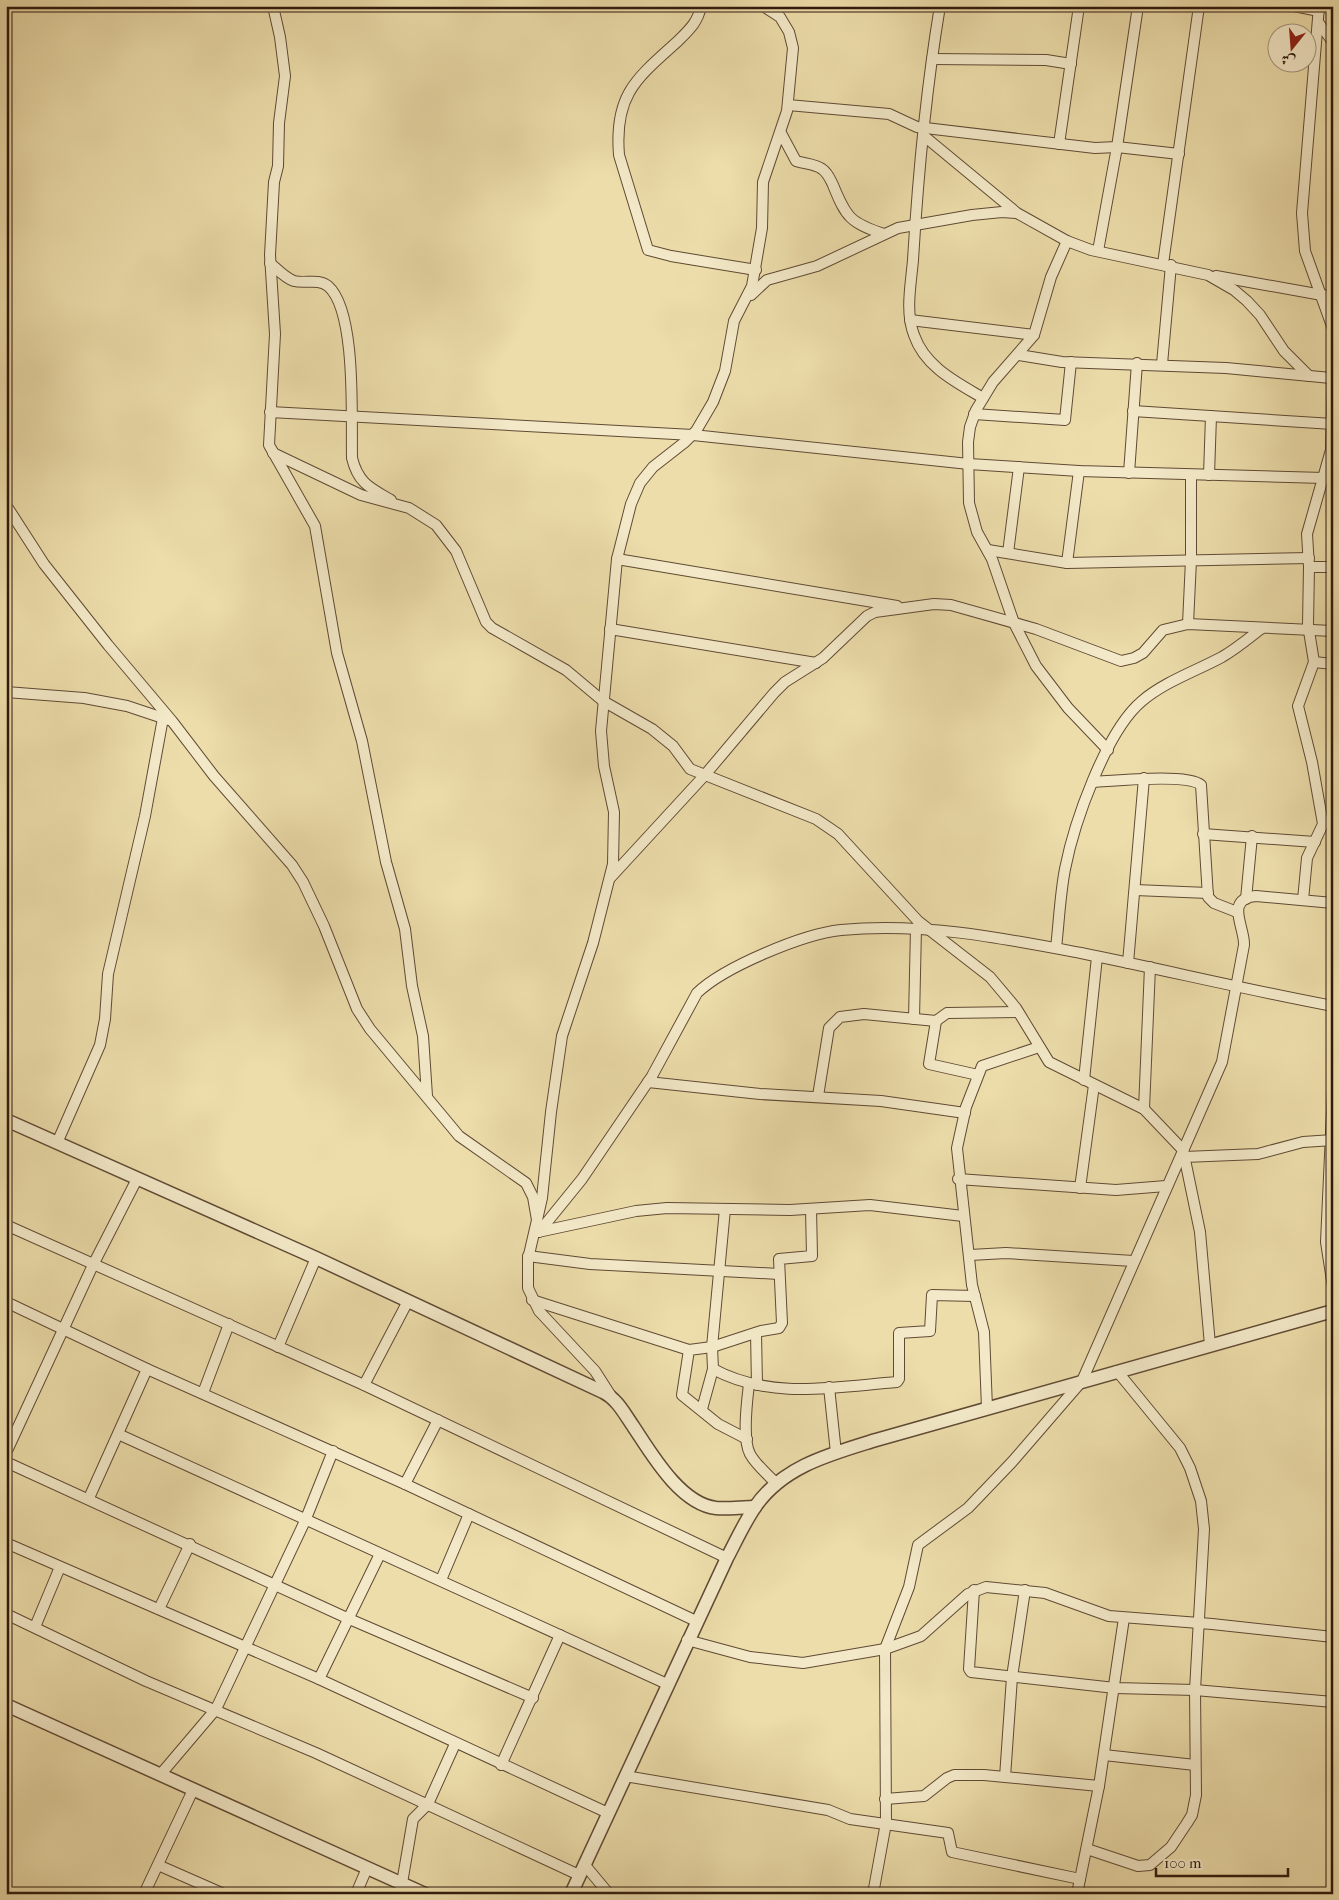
<svg xmlns="http://www.w3.org/2000/svg" width="1339" height="1900" viewBox="0 0 1339 1900" font-family="'IM FELL French Canon',Amiri,serif">
  <style>
    .lines { fill: none; stroke-linecap: round; stroke-linejoin: round }
    .minor-casing { stroke: #604a34; stroke-width: 12 }
    .tertiary-casing { stroke: #604a34; stroke-width: 15 }
    .minor { stroke: #f3e9c8; stroke-width: 10 }
    .tertiary { stroke: #f3e9c8; stroke-width: 12 }
  </style>
  <rect width="100%" height="100%" fill="#ecddaa"/>
  <filter id="stains"><feTurbulence type="fractalNoise" baseFrequency=".004" numOctaves="4"/><feColorMatrix values="0 0 0 0 .2 0 0 0 0 .09 0 0 0 0 .02 0 0 0 .5 -.17"/></filter>
  <radialGradient id="worn" r=".72"><stop offset=".6" stop-color="#630" stop-opacity="0"/><stop offset="1" stop-color="#630" stop-opacity=".3"/></radialGradient>
  <g class="lines">
    <defs>
      <g id="minor">
        <polyline points="273,6 280,37 285,76 279,123 278,166 274,182 270,255 275,334 269,445 315,526 337,653 362,741 386,862 405,929 412,986 423,1036 427,1096"/>
        <path d="M701 6C698 22 689 30 678 41 637 78 614 94 619 155L648 250 671 256 756 270"/>
        <path d="M940 6C926 90 918 175 913 260 911 284 905 312 914 335 925 367 956 382 983 398"/>
        <polyline points="1294,6 1319,11"/>
        <polyline points="1319,6 1302,213 1305,251 1333,329"/>
        <polyline points="1318,22 1333,42"/>
        <polyline points="932,59 1046,60 1071,64"/>
        <polyline points="788,105 889,114 917,127 1095,148 1117,147 1179,154"/>
        <path d="M781 133 796 161C805 164 815 164 822 169 828 173 830 179 833 185 846 217 850 223 884 234"/>
        <polyline points="924,136 1017,213 1067,241 1091,250 1208,275 1234,290 1247,301 1260,315 1284,351 1309,376"/>
        <polyline points="1059,144 1079,6"/>
        <polyline points="1067,241 1051,277 1034,335 993,382 976,410 970,427 968,442 969,503 977,532 992,559 1014,623 1036,666 1068,708 1108,750"/>
        <polyline points="1098,251 1117,147 1138,6"/>
        <path d="M270 263C277 269 285 278 294 281 305 284 318 278 328 286 357 311 351 420 352 458 358 483 370 488 391 500"/>
        <polyline points="1163,264 1199,6"/>
        <polyline points="1216,276 1333,297"/>
        <polyline points="751,295 767,280 817,266 898,228 972,215 1002,212 1016,213"/>
        <polyline points="910,320 1034,335"/>
        <polyline points="1019,355 1062,362 1226,368 1331,378"/>
        <polyline points="1162,364 1171,265"/>
        <polyline points="1133,411 1333,424"/>
        <polyline points="270,412 693,435 969,464 1079,471 1324,478"/>
        <polyline points="974,414 1065,420 1071,362"/>
        <polyline points="273,453 361,495 409,508 436,525 456,551 486,622 492,628 566,670 603,701 652,729 673,746 690,769 816,819 838,834 918,921 990,977 1016,1008 1049,1062 1144,1109 1183,1150 1200,1232 1210,1345"/>
        <polyline points="1129,473 1137,363"/>
        <polyline points="1209,475 1211,416"/>
        <polyline points="6,505 44,564 108,645 172,721 214,776 292,865 303,882 324,926 357,1009 370,1029 459,1136 526,1183 533,1197 537,1220 528,1259 528,1288 539,1311 595,1371 611,1396"/>
        <polyline points="988,550 1067,563 1309,558"/>
        <polyline points="1008,553 1019,467"/>
        <polyline points="617,559 897,606"/>
        <polyline points="1067,563 1079,471"/>
        <polyline points="1309,567 1333,567"/>
        <polyline points="1188,624 1191,560 1191,475"/>
        <polyline points="610,629 816,663"/>
        <polyline points="1314,662 1333,664"/>
        <polyline points="6,692 84,698 127,706 169,720"/>
        <path d="M1094 782C1114 781 1187 773 1201 785L1208 897 1214 903 1237 912"/>
        <polyline points="1203,834 1315,842"/>
        <polyline points="611,877 704,776 774,693 785,682 823,658 867,616 875,612 934,604 951,605 1036,629 1121,661 1134,658 1143,653 1163,630 1188,624 1333,631"/>
        <polyline points="1135,890 1208,893"/>
        <polyline points="1246,899 1252,836"/>
        <polyline points="1303,900 1307,858 1323,824 1312,762 1298,706 1314,662 1308,625 1309,567 1307,534 1331,450 1333,371"/>
        <path d="M1056 948C1059 922 1060 895 1065 869 1074 823 1106 731 1142 701 1164 682 1196 671 1222 657 1236 649 1249 638 1262 628"/>
        <polyline points="1128,963 1144,778"/>
        <polyline points="914,1019 916,928"/>
        <polyline points="936,1021 929,1064 978,1075"/>
        <polyline points="1084,1080 1097,957"/>
        <polyline points="648,1082 760,1094 881,1101 965,1113"/>
        <polyline points="1333,1090 1326,1242 1333,1287"/>
        <polyline points="818,1096 829,1028 840,1017 864,1014 936,1021 947,1013 1018,1012"/>
        <polyline points="1144,1109 1150,967"/>
        <polyline points="57,1143 100,1045 105,1019 108,974 145,816 163,718"/>
        <polyline points="1184,1157 1258,1154 1303,1142 1333,1140"/>
        <polyline points="958,1179 1116,1190 1166,1186"/>
        <polyline points="1080,1188 1094,1085"/>
        <polyline points="537,1220 542,1198 551,1112 562,1036 593,943 613,864 614,812 604,766 601,731 617,559 631,504 640,483 653,467 685,442 696,431 713,402 725,371 734,321 752,286 762,228 763,182 787,111 793,48 789,32 780,17 763,6"/>
        <polyline points="6,1225 364,1385 727,1558"/>
        <polyline points="538,1232 636,1211 667,1208 790,1210 870,1205 963,1216"/>
        <path d="M539 1232 582 1179 652 1076 697 993C724 967 803 934 841 930 922 922 1002 938 1081 953 1165 970 1248 990 1333 1006"/>
        <polyline points="970,1255 1006,1253 1133,1261"/>
        <polyline points="528,1256 590,1264 779,1274"/>
        <polyline points="532,1300 689,1350"/>
        <polyline points="6,1302 147,1369 405,1484 696,1621"/>
        <polyline points="756,1333 757,1385"/>
        <polyline points="278,1347 316,1258"/>
        <path d="M713 1369C770 1400 834 1387 897 1382L899 1379V1333L930 1331 932 1295 975 1296"/>
        <path d="M749 1384C747 1401 742 1439 750 1454 756 1465 767 1474 776 1483"/>
        <polyline points="364,1385 408,1301"/>
        <polyline points="829,1387 836,1453"/>
        <polyline points="203,1393 229,1324"/>
        <polyline points="987,1408 984,1332 972,1285 957,1148 966,1107 982,1066 1039,1047"/>
        <polyline points="702,1409 713,1369 712,1347 725,1209"/>
        <polyline points="118,1434 667,1684"/>
        <polyline points="747,1439 718,1424 682,1395 689,1350 712,1347 761,1331 779,1328 782,1323 779,1259 812,1256 811,1209"/>
        <polyline points="6,1453 93,1265 137,1179"/>
        <polyline points="6,1462 347,1618 533,1698"/>
        <polyline points="405,1484 438,1420"/>
        <polyline points="89,1498 147,1369"/>
        <polyline points="6,1543 319,1679 608,1813"/>
        <polyline points="441,1580 469,1514"/>
        <polyline points="974,1590 969,1669 971,1672 1115,1688 1195,1690 1333,1702"/>
        <polyline points="159,1609 190,1544"/>
        <polyline points="6,1614 146,1681 316,1753 579,1875"/>
        <polyline points="35,1627 60,1567"/>
        <polyline points="687,1640 750,1657 803,1663 885,1649 921,1636 968,1594 986,1587 1045,1593 1109,1616 1212,1624 1333,1637"/>
        <polyline points="319,1679 380,1554"/>
        <polyline points="1104,1755 1195,1765"/>
        <polyline points="501,1765 560,1635"/>
        <polyline points="160,1775 216,1709 305,1521 333,1451"/>
        <polyline points="625,1776 828,1810 850,1819 948,1833 952,1852 1080,1879"/>
        <polyline points="1005,1777 1012,1677 1025,1590"/>
        <polyline points="885,1799 924,1796 947,1778 954,1775 984,1775 1099,1786"/>
        <polyline points="1087,1849 1138,1866 1150,1865 1171,1847 1187,1823 1192,1815 1196,1795 1195,1690 1204,1529 1201,1501 1190,1468 1180,1448 1117,1371"/>
        <polyline points="584,1864 609,1894"/>
        <polyline points="158,1865 224,1894"/>
        <polyline points="402,1883 413,1819 428,1804 455,1744"/>
        <polyline points="144,1894 193,1790"/>
        <polyline points="356,1894 367,1868"/>
        <path d="M873 1894 886 1823 885 1649 909 1587 918 1545 968 1508 1012 1462 1082 1381 1222 1062 1244 945C1245 927 1224 899 1256 896L1333 903"/>
        <polyline points="1077,1894 1099,1786 1124,1618"/>
      </g>
      <g id="tertiary">
        <path d="M6 1120 316 1258 603 1392C617 1399 624 1413 633 1426 651 1453 680 1504 716 1508 729 1509 742 1507 755 1507"/>
        <polyline points="6,1705 425,1894"/>
        <path d="M571 1894 727 1558C736 1541 744 1523 755 1507 783 1466 831 1454 876 1440L1333 1311"/>
      </g>
    </defs>
    <use href="#minor" class="minor-casing"/>
    <use href="#tertiary" class="tertiary-casing"/>
    <use href="#minor" class="minor"/>
    <use href="#tertiary" class="tertiary"/>
  </g>
  <rect width="1339" height="1900" fill="none" stroke="#ecddaa" stroke-width="25"/>
  <rect x="8" y="8" width="1324" height="1885" fill="none" stroke="#31190d" stroke-width="2.5"/>
  <rect x="12" y="12" width="1314" height="1875" fill="none" stroke="#31190d"/>
  <g transform="translate(1292 48) rotate(197)"><circle r="24" fill="#f3e9c8" stroke="#a5967d"/>
  <path d="M0-4L9 19L0 12L-9 19Z" fill="#8f2418"/>
  <text y="-8" font-size="14" font-weight="bold" text-anchor="middle" fill="#31190d">ش</text>
  </g>
  <path d="M1156 1868v8h132v-8" fill="none" stroke="#31190d" stroke-width="2.5"/>
  <text x="1164" y="1868" font-size="15" fill="#31190d" stroke="#f3e9c8" stroke-width="4" paint-order="stroke">100 m</text>
  <rect width="100%" height="100%" filter="url(#stains)"/>
  <rect width="100%" height="100%" fill="url(#worn)"/>
</svg>
